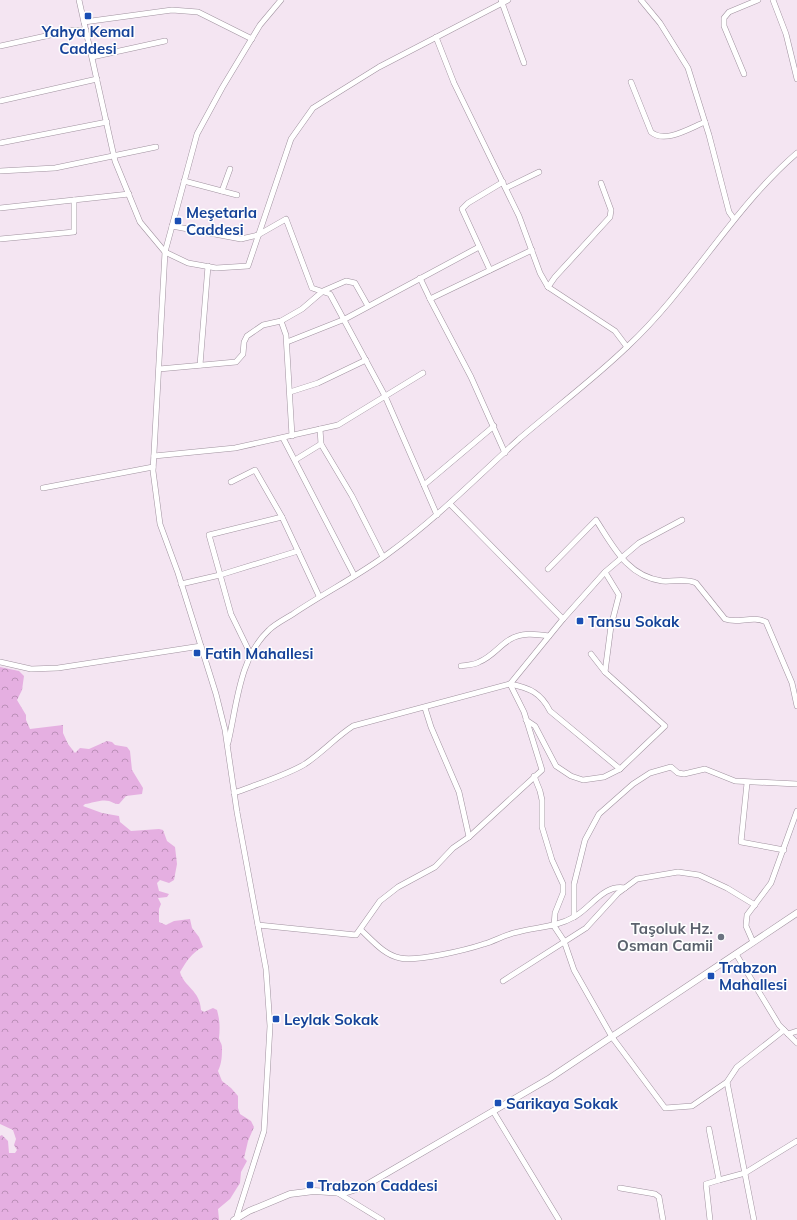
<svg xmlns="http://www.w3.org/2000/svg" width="797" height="1220" viewBox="0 0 797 1220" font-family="Mulish,sans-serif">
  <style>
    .forest { fill: url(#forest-crowns) }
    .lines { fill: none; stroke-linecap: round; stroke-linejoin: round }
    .minor-casing { stroke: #a0929f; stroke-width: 6 }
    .tertiary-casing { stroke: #a0929f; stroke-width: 7 }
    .minor { stroke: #fff; stroke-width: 5 }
    .tertiary { stroke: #fff; stroke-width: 6 }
    .transit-dot { fill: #1a4fb4; stroke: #fff; stroke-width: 1.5 }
    .worship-dot { fill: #6b7280; stroke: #fff; stroke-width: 1.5 }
    .labels { text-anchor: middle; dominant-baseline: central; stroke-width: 3; stroke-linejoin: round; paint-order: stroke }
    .transit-label { font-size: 15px; font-weight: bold; fill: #164399; stroke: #fff; text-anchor: start }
    .worship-label { font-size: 15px; font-weight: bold; fill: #5b616d; stroke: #fff; text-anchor: end }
  </style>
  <defs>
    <pattern id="forest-crowns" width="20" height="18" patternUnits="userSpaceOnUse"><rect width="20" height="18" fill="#e5afe1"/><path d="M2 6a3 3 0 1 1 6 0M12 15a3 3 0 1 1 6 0" fill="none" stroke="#bb8fb8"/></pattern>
  </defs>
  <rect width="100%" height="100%" fill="#f4e5f2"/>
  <path class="forest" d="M0 667 19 671 24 676 22 690 17 700 26 715V720L30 729 63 725V733L68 744 75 753 80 748 89 749 107 741 112 742 115 745 127 747 130 751 132 770 143 788 142 794 126 796 119 804C114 804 113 802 109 801 102 799 92 803 85 804L83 806 102 813 119 816 120 822 131 831 159 829 163 830 167 841 175 847 177 864 174 880 169 883 160 880 157 883 159 891 169 894 167 897 158 898 161 904 159 909V922L166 925 174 921 190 919 192 928 199 937 203 947C191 953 187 961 180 972 184 987 200 990 201 1010L204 1012 213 1008 217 1010C220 1021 220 1028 219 1038 219 1040 222 1044 222 1047 222 1055 222 1063 218 1071L222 1081 231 1088 238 1096V1108L240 1114 251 1121 254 1127 248 1141 244 1158 247 1161 241 1172 240 1183 230 1199 218 1209 219 1220H0V1136L2 1135 8 1141 9 1153H15L17 1150 14 1145 16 1139 13 1130 0 1124Z"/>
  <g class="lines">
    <defs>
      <g id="minor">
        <polyline points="79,0 115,161 140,222 165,252 188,263 216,268 248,266 291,139 313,108 379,67 508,0"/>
        <polyline points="501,0 524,63"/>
        <polyline points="641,0 660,23 688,68 709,135 729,212 734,219"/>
        <polyline points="773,0 786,34 797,79"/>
        <polyline points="84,22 172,10 198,12 252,39"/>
        <polyline points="436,37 454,83 519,216 540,273 548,287 615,331 627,347"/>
        <polyline points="0,46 73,30 86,30"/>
        <polyline points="92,57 165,41"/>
        <polyline points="744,74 724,26 724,18 729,12 758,0"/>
        <path d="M631 82 651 132C665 144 690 128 705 122"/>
        <polyline points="0,101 97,79"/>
        <polyline points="0,143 107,122"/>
        <polyline points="0,171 55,168 156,147"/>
        <polyline points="184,181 237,195"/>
        <polyline points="506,188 539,172"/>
        <polyline points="222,191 230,169"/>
        <polyline points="0,208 129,194"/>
        <polyline points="172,226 241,239 258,235 286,219 312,288 330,294 385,396 437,515"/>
        <polyline points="0,239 74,232 74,200"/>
        <polyline points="490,270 462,209 468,203 503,182"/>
        <polyline points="420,278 430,299"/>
        <polyline points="548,287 555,277 610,217 611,210 601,183"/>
        <polyline points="281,321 286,335 292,436"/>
        <polyline points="287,342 345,319 479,247"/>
        <polyline points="200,365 208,266"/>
        <polyline points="159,369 236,362 243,354 244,342 247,336 263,325 281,321 302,309 323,291 346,281 355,283 368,306"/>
        <polyline points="290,392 318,383 366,360"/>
        <polyline points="320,429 321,444 352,496 383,557"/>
        <polyline points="283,438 354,575"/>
        <polyline points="505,453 471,377 430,299 532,250"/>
        <polyline points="154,456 235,448 338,425 423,373"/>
        <polyline points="295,460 321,444"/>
        <polyline points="231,482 255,470 282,517 319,596"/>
        <polyline points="424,485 494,426"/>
        <polyline points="43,488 153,467"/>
        <polyline points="450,504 563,619"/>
        <path d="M548 569 596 520C613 546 627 576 662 581 673 582 686 578 696 583L725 619C738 624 753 615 766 622L792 683 797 706"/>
        <polyline points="605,572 619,595 611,626 605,672"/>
        <polyline points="181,584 220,575 298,551"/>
        <polyline points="250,653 231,614 209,535 282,517"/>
        <polyline points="0,662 31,669 58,668 201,646"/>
        <path d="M461 666C467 665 474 665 479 662 492 657 499 646 509 640 521 632 536 634 549 636"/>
        <polyline points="510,684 563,619 605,572 639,543 682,520"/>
        <polyline points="425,708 431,727 459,792 469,837"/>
        <polyline points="526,720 535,726 556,766 571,776 583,780 604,777 620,769 665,726 605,672 591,654"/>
        <path d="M228 743C237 705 239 658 269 630 275 624 285 619 293 614 324 593 360 575 389 553 436 519 476 478 519 439 555 408 594 379 628 346 691 287 732 209 797 153"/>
        <polyline points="534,776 540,791 542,800 542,827 552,860 563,884 563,893 555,913 554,926 564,941 574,970 612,1037 665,1108 692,1106 727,1082 737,1067 784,1030"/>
        <polyline points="747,783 741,842 784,850"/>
        <path d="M234 793C255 785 287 775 305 764 323 752 336 737 353 726L510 684C530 688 541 693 550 711L620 769"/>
        <polyline points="574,917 574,884 585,840 599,814 633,784 650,773 671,767 678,773 684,774 705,769 735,781 797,784"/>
        <polyline points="258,925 356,935 380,901 398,887 435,867 453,848 469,837 542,770 524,712 510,684"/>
        <path d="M361 930C372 940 384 955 400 958 416 962 466 950 484 944 495 941 506 934 518 932 537 927 557 927 574 917 591 908 603 884 625 888"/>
        <polyline points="753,942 746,926 747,915 771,883 797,811"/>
        <polyline points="736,954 779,1025 797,1043"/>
        <polyline points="503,981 586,928 618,893 637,879 678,872 699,875 727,888 755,905"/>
        <polyline points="788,1034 797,1031"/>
        <polyline points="727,1082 754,1220"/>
        <polyline points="493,1111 559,1220"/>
        <polyline points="709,1129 719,1180 706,1184 710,1220"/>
        <polyline points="719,1180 745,1173 797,1141"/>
        <polyline points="620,1188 655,1194 659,1197 663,1220"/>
        <polyline points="338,1193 382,1220"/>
        <polyline points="237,1216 264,1131 270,1026 266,969 237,812 225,730 216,694 178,573 160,524 153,471 165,252 197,134 222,88 260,25 281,0"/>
      </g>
      <polyline id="tertiary" points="234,1220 249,1211 290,1194 314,1191 344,1193 363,1187 550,1078 797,913"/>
    </defs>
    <use href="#minor" class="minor-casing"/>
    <use href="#tertiary" class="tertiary-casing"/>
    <use href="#minor" class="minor"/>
    <use href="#tertiary" class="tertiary"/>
  </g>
  <g class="transit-dot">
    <rect x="84" y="12" width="8" height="8" rx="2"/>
    <rect x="174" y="217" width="8" height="8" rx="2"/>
    <rect x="576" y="617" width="8" height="8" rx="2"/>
    <rect x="193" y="649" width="8" height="8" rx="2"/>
    <rect x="707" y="972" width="8" height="8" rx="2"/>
    <rect x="272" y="1015" width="8" height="8" rx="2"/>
    <rect x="494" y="1099" width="8" height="8" rx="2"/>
    <rect x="306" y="1181" width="8" height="8" rx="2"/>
  </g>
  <circle class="worship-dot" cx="721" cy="937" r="4"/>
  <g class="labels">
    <g class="transit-label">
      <text x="88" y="31" text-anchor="middle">Yahya Kemal<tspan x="88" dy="17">Caddesi</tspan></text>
      <text x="186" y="212">Meşetarla<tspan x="186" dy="17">Caddesi</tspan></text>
      <text x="588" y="621">Tansu Sokak</text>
      <text x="205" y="653">Fatih Mahallesi</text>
      <text x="719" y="967">Trabzon<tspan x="719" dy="17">Mahallesi</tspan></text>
      <text x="284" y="1019">Leylak Sokak</text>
      <text x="506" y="1103">Sarikaya Sokak</text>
      <text x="318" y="1185">Trabzon Caddesi</text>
    </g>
    <g class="worship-label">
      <text x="713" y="928">Taşoluk Hz.<tspan x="713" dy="17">Osman Camii</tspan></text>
    </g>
  </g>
</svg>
